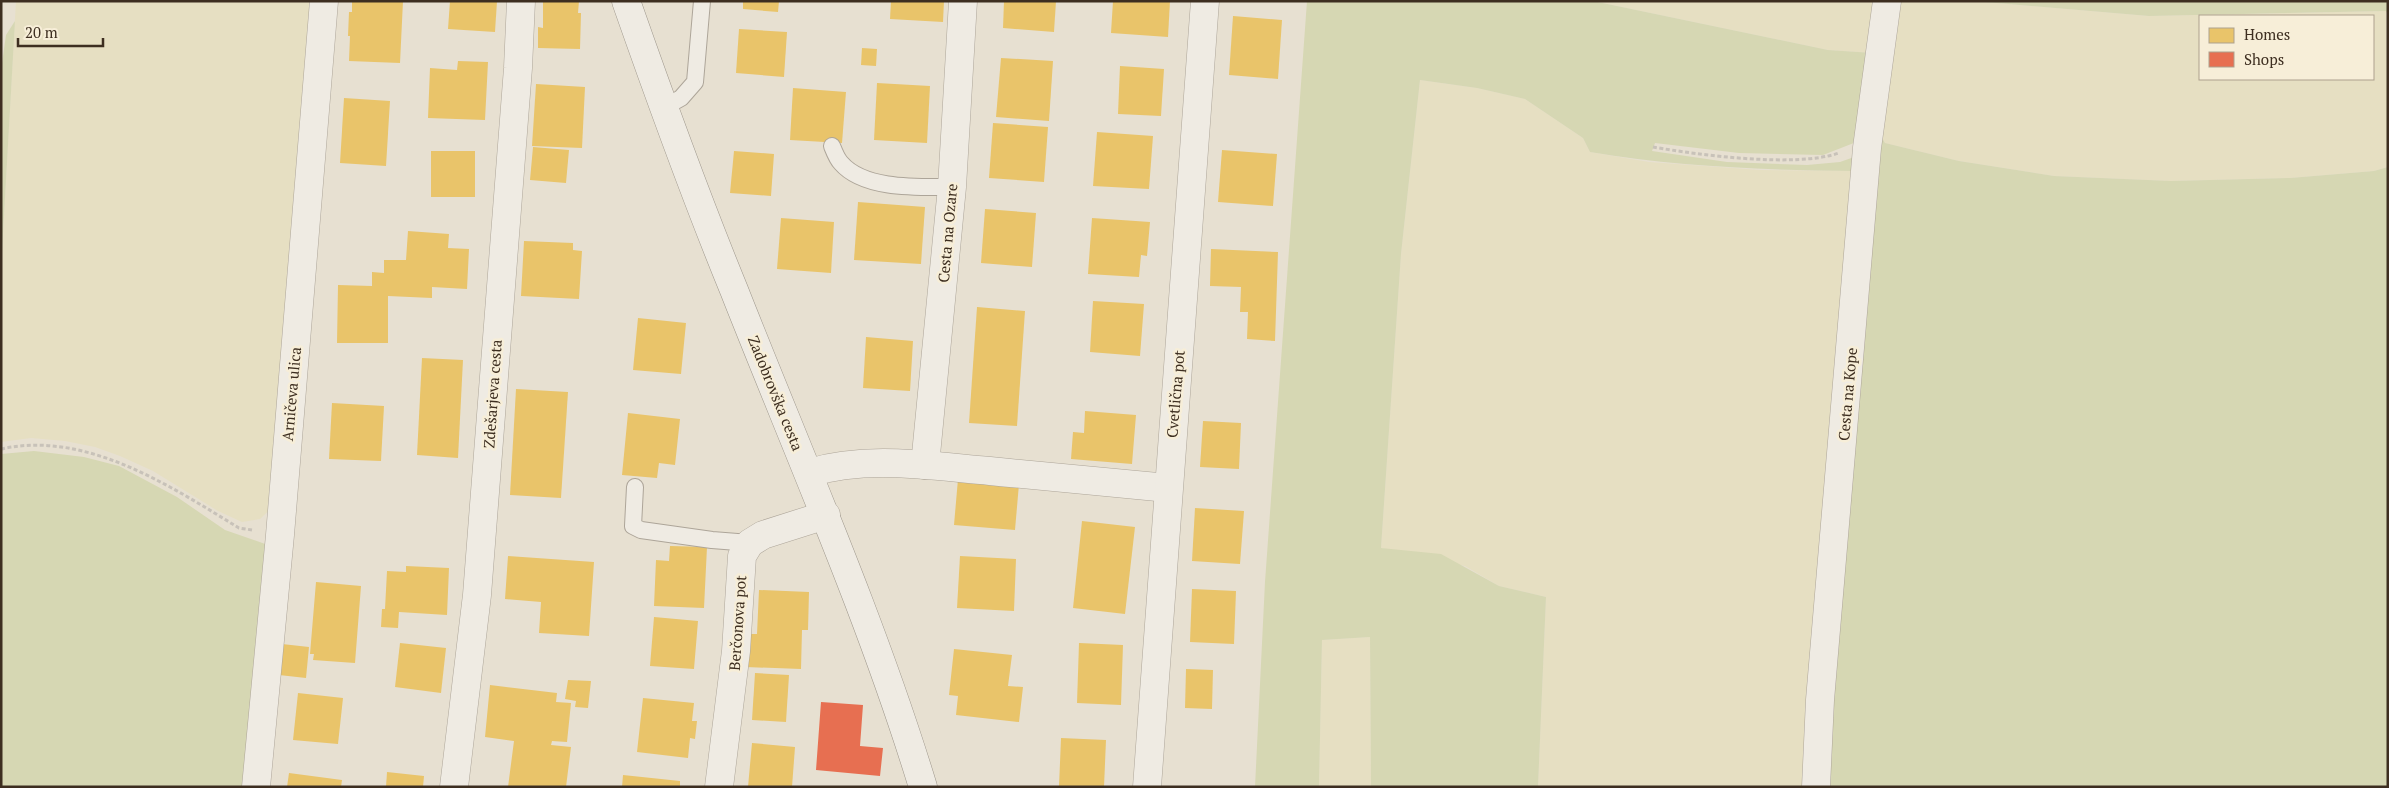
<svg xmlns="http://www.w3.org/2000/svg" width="2389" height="788" viewBox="0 0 2389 788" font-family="'PT Serif',serif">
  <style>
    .farmland { fill: #e6dfc2; fill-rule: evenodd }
    .green { fill: #d6d7b3 }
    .homes { fill: #e9c46a }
    .shops { fill: #e76f51 }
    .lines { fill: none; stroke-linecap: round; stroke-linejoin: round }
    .lane-casing { stroke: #ada599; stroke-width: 18 }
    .street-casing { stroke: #ada599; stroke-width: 29 }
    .secondary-casing { stroke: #9c958a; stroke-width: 29 }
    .path { stroke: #c8c2b9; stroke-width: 3; stroke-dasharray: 4 2.5; stroke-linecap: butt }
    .lane { stroke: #efebe3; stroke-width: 16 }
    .street { stroke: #efebe3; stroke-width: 28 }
    .secondary { stroke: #efebe3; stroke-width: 28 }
    .labels { text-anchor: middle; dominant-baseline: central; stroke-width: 5; stroke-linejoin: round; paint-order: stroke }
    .street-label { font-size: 15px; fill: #3d2e20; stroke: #f7eed8 }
  </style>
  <rect width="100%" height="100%" fill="#e7e0d1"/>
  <g class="farmland">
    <polygon points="16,1 319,1 279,501 260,519 242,522 218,511 153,471 120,456 95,447 65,441 31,438 1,442 1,269"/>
    <polygon points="1593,1 1882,1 1873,53 1828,50"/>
    <path d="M1897 1H1974L2149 16 2386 11 2388 167 2374 171 2290 178 2171 181 2054 176 1959 161 1885 143 1878 131ZM2200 16H2373V79H2200Z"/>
    <polygon points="1420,80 1477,88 1525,99 1583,138 1590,152 1649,162 1760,170 1855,171 1809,787 1538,787 1546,597 1499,586 1465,566 1381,548 1401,254"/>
    <polygon points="1370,637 1371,787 1319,787 1322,640"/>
  </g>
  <g class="green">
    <path d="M1307 1H1593L1828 50 1873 53 1859 141 1823 155 1739 153 1655 143 1652 151 1727 162 1807 165 1840 162 1857 156 1855 171C1766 170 1678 167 1590 152L1583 138 1525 99 1477 88 1420 80 1401 254 1381 548 1441 554 1499 586 1546 597 1538 787H1371L1370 637 1322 640 1319 787H1255L1265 582Z"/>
    <polygon points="1974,1 2388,1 2388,15 2386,11 2149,16"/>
    <polygon points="15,21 1,269 1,70 6,35"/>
    <polygon points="1878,131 1885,143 1959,161 2054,176 2171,181 2290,178 2374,171 2388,167 2388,787 1825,787"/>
    <polygon points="34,451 84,457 119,466 177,497 225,530 268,545 243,787 1,787 1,454"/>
  </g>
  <g class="homes">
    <polygon points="352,1 403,1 400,63 349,61 350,36 348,36 349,12 352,12"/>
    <polygon points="450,1 497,1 495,32 448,29"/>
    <polygon points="543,1 579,1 578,13 581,13 580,49 538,48 538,27 543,28"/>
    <polygon points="743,1 779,1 778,12 743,9"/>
    <polygon points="891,1 944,1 943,22 890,19"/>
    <polygon points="1004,1 1056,1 1054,32 1003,28"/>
    <polygon points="1113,1 1170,1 1168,37 1111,33"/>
    <polygon points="1233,16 1282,20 1278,79 1229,75"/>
    <polygon points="739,29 787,32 784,77 736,73"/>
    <polygon points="862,48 877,49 876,66 861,65"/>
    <polygon points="1001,58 1053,61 1049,121 996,117"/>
    <polygon points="458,61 488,62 485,120 428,118 430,68 457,70"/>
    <polygon points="1120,66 1164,69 1161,116 1118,114"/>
    <polygon points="877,83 930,86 927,143 874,140"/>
    <polygon points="536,84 585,87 582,148 532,146"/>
    <polygon points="793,88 846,92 842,143 790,140"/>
    <polygon points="344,98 390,101 386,166 340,163"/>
    <polygon points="993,123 1048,127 1044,182 989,178"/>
    <polygon points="1097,132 1153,136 1149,189 1093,186"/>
    <polygon points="533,147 569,150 566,183 530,180"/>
    <polygon points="1222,150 1277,154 1273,206 1218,202"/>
    <rect x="431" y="151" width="44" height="46"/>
    <polygon points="734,151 774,154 771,196 730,193"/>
    <polygon points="858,202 925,207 921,264 854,260"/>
    <polygon points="985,209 1036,213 1032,267 981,263"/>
    <polygon points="781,218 834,222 831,273 777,269"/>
    <polygon points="1092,218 1150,222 1147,256 1141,255 1139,277 1088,274"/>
    <polygon points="408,231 449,234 448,248 469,249 467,289 432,287 432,298 388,296 388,343 337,343 338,285 372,286 372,272 384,273 384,260 406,260"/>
    <polygon points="524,241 573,243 573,250 582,251 579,299 521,296"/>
    <polygon points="1211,249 1278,252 1275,341 1247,339 1248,312 1240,312 1241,287 1210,286"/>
    <polygon points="1093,301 1144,304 1140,356 1090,352"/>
    <polygon points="977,307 1025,311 1017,426 969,423"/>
    <polygon points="638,318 686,323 681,374 633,370"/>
    <polygon points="866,337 913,341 910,391 863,388"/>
    <polygon points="422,358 463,360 458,458 417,455"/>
    <polygon points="516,389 568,392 561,498 510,495"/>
    <polygon points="332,403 384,406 381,461 329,459"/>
    <polygon points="1085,411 1136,415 1132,464 1071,459 1073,432 1084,433"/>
    <polygon points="628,413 680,419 675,465 659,463 657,478 622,475"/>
    <polygon points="1203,421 1241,423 1239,469 1200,467"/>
    <polygon points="958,479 1019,484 1015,530 954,525"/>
    <polygon points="1195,508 1244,511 1240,564 1192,561"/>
    <polygon points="1082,521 1135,527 1125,614 1073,608"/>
    <polygon points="670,546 707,547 704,608 654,606 656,560 669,561"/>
    <polygon points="508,556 594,562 589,636 539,633 541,602 505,599"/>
    <polygon points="960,556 1016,559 1014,611 957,608"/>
    <polygon points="406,566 449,568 447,615 399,612 398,628 381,627 382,609 385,609 387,571 406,572"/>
    <polygon points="316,582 361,586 355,663 313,660 314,654 310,654"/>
    <polygon points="1192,589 1236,591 1234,644 1190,642"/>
    <polygon points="759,590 809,592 808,630 802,630 801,669 746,667 747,634 757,634"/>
    <polygon points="654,617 698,621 694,669 650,666"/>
    <polygon points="400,643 446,648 441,693 395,687"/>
    <polygon points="1079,643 1123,645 1121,705 1077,703"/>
    <polygon points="282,644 309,647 306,678 279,675"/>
    <polygon points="954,649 1012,655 1008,686 1023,687 1019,722 956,715 958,696 949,695"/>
    <polygon points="1186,669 1213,670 1212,709 1185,708"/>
    <polygon points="755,673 789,675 786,722 752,720"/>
    <polygon points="568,680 591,681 588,708 575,707 576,701 565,699"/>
    <polygon points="490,685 557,693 556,702 571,703 567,742 552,741 551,745 571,747 566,787 508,787 514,741 485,737"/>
    <polygon points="298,693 343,698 338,744 293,740"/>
    <polygon points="643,698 694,703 692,721 697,721 695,739 690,738 688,758 637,752"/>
    <polygon points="1061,738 1106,740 1104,787 1059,787"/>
    <polygon points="752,743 795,747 792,787 748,787"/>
    <polygon points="387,772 424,776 423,787 386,787"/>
    <polygon points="289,773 342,780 341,787 287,787"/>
    <polygon points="623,775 680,781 680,787 622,787"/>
  </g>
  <polygon class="shops" points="821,702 863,705 860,746 883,748 880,776 816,770"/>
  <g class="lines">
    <defs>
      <g id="lane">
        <polyline points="663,108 681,98 695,82 702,1"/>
        <path d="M832 146C834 151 837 159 841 163 864 190 919 187 952 187"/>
        <polyline points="635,487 633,526 641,530 712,540 750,543"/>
      </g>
      <g id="street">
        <polyline points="925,465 952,187 963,1"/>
        <path d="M809 473C867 455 930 466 990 471 1049 477 1108 482 1168 488"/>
        <polyline points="256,787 280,535 324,1"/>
        <polyline points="454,787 477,595 518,68 521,1"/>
        <polyline points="719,787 736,651 742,556 750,543 763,535 826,515"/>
        <polyline points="1147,787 1205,1"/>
        <polyline points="1816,787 1820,700 1867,148 1887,1"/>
      </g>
      <path id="secondary" d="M626 1C660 98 695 195 734 290 799 455 871 617 923 787"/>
    </defs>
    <use href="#lane" class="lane-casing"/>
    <use href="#street" class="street-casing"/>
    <use href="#secondary" class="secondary-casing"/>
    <g class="path">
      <path d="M1653 147C1699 155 1796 168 1839 153"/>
      <path d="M1 449C86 430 170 486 239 528L252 530"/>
    </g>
    <use href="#lane" class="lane"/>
    <use href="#street" class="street"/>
    <use href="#secondary" class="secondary"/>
  </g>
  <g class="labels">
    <g class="street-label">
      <text transform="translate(947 233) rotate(-85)">Cesta na Ozare</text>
      <text transform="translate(776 393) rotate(68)">Zadobrovška cesta</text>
      <text transform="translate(291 394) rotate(-85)">Arničeva ulica</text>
      <text transform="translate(492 394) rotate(-86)">Zdešarjeva cesta</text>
      <text transform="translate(1175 394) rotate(-85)">Cvetlična pot</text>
      <text transform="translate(1847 394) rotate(-85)">Cesta na Kope</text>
      <text transform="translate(737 623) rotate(-86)">Berčonova pot</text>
    </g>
  </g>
  <rect width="2389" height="788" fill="none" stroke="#3d2e20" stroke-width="5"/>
  <rect x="2199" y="15" width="175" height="65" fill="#f7eed8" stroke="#ada18e"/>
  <rect x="2209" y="28" width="25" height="15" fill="#e9c46a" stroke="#ada18e"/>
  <text x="2244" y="40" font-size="15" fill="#3d2e20">Homes</text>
  <rect x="2209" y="52" width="25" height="15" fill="#e76f51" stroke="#ada18e"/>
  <text x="2244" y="65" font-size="15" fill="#3d2e20">Shops</text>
  <path d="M18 38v8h85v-8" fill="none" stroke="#3d2e20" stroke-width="2.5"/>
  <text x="25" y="38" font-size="15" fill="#3d2e20" stroke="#f7eed8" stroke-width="4" paint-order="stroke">20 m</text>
</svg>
